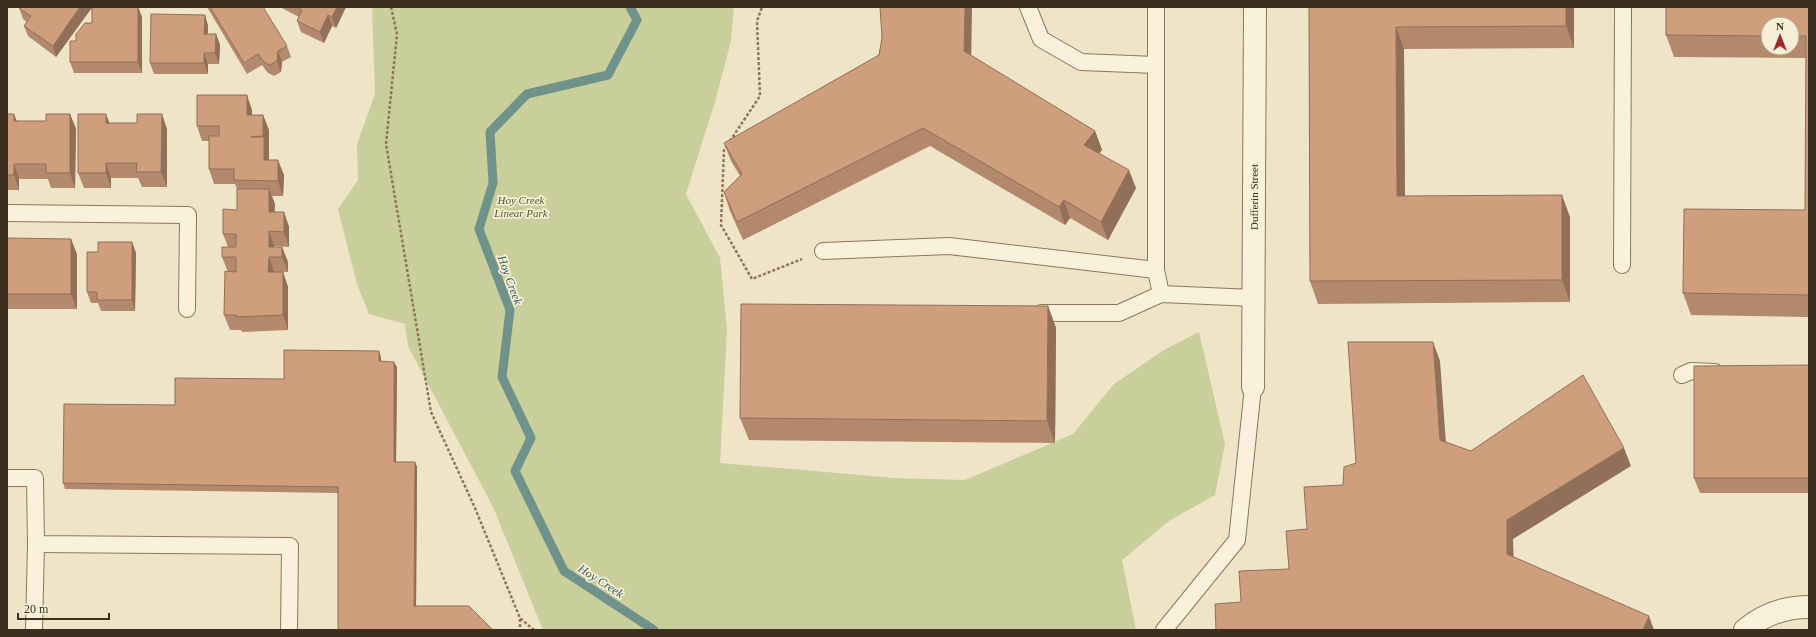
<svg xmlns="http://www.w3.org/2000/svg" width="1816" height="637" viewBox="0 0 1816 637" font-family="Georgia,serif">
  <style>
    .green { fill: #c9cf9b }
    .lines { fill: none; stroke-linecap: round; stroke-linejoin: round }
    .stream { stroke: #6f938a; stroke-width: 9 }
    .lane-casing { stroke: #8d765c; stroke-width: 18 }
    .street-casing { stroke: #8d765c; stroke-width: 24 }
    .path { stroke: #8d765c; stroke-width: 2.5; stroke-dasharray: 3 2; stroke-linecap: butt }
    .lane { stroke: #faf1dc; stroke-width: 16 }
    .street { stroke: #faf1dc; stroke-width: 22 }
    .wall { fill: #b2896c; fill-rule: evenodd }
    .shaded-wall { fill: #916f58 }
    .building { fill: #cf9f7d; stroke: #916f58 }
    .labels { text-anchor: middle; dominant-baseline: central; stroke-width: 3.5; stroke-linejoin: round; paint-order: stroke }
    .street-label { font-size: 11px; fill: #3d2e20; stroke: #f7eed8 }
    .park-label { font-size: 11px; font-style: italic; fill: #4d5a26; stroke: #f7eed8 }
    .water-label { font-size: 12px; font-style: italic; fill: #2f5d5a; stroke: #f7eed8 }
  </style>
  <rect width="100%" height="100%" fill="#f0e4c8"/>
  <polygon class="green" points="372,7 734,7 731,41 715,102 686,194 720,258 727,329 720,463 895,478 965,480 1073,434 1114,384 1164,350 1199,332 1225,444 1215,495 1169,521 1122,560 1136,630 543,630 493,507 408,346 405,324 369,314 357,284 338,209 358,180 357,144 375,94"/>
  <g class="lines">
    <polyline class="stream" points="630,7 637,20 608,75 527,94 490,132 493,183 479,229 510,310 502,377 531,438 515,471 564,571 654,630"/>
    <defs>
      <g id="lane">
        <polyline points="1028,7 1041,39 1081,62 1156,65"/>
        <polyline points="1156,7 1156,270 1161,294"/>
        <polyline points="7,213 188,215 187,309"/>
        <polyline points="823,251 949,246 1156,270"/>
        <polyline points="1622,265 1623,7"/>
        <polyline points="1041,313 1119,313 1161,294 1254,298"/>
        <polyline points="1682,375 1691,371 1715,372"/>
        <polyline points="7,478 35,478 36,544 290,546 289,630"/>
        <polyline points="34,630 36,544"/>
        <polyline points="1164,630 1237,540 1253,387"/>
      </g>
      <g id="street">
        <polyline points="1253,387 1255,7"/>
        <path d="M1745 630C1764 614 1784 607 1809 607"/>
      </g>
    </defs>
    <use href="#lane" class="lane-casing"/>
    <use href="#street" class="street-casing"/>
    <g class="path">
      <polyline points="391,7 397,34 386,144 431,412 475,508 520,618 534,630"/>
      <polyline points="730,141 760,96 757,21 762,7"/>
      <polyline points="727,145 724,150 721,225 752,279 802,259"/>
      <polyline points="520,619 520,630"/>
    </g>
    <use href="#lane" class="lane"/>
    <use href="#street" class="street"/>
  </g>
  <g class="wall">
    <polygon points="138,7 142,17 142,73 74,73 70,62 76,41 92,23 92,8 56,57 28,36 24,26 27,22 23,19 19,8"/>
    <polygon points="207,7 247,7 287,46 291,57 282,62 281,72 274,76 268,73 262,65 247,74"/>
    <polygon points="280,7 346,7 336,28 332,26 324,43 301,32 297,21 299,17"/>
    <polygon points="1309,7 1574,7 1574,48 1404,49 1405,196 1570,217 1570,302 1318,304 1310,281"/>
    <path d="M1809 7V317L1691 315 1683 293 1805 210 1806 58 1674 57 1666 35ZM1768 24H1792V48H1768Z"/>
    <polygon points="205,15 208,26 208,34 216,34 220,45 219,64 208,64 208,74 154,74 150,63"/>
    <polygon points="882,38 971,56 1095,131 1102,150 1099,153 1136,188 1108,240 1070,218 1065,225 930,146 743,240 730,211 724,192 740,176 731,161 724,143 879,55"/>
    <polygon points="252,110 252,115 263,115 269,130 269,160 284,175 283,196 272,196 275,204 274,212 284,212 289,227 289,247 274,246 274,247 282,247 288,262 288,272 283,272 288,287 288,330 242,332 241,330 230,330 224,315 228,272 222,257 228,247 223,234 237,210 237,189 235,184 214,184 209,169 209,141 202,141 197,126"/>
    <polygon points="7,114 17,121 46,121 70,114 76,129 75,188 51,188 48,179 19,179 19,190 7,190"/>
    <polygon points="109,123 167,129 167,187 142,187 138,178 111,178 111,188 84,188 78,173"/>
    <polygon points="7,238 77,254 77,309 7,309"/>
    <polygon points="132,242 136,253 135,311 101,311 98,303 91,303 87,292 98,252"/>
    <polygon points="1048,306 1056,328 1055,443 749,440 740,418"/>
    <polygon points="381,357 381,361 397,367 396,462 415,462 417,467 416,606 338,630 338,493 65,489 63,483 175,405 284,379"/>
    <polygon points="1809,365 1809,493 1700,493 1694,478"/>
  </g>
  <g class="shaded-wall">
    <polygon points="80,7 92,7 56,57 53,46"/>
    <polygon points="138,7 142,17 142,73 138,62"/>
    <polygon points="337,7 346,7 336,28 332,17"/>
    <polygon points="965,7 972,7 971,70 964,51"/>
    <polygon points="1566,7 1574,7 1574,48 1566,26"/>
    <polygon points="205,15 208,26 208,45 204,34"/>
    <polygon points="328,15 332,26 324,43 320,32"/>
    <polygon points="1396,27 1404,49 1405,218 1397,196"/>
    <polygon points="216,34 220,45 219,64 215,53"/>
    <polygon points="278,51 282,62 281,72 277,61"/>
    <polygon points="204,53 208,64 208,74 204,63"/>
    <polygon points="247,95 252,110 252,130 247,115"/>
    <polygon points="14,114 20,129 14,121"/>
    <polygon points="70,114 76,129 75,188 70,173"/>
    <polygon points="106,114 112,129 106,123"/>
    <polygon points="162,114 167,129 167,187 161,172"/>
    <polygon points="263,115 269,130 269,175 264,160"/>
    <polygon points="1095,131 1102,150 1091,163 1084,145"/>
    <polygon points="278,160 284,175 283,196 278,181"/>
    <polygon points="106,163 111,178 111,188 106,173"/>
    <polygon points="14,164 19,179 19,190 14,175"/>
    <polygon points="1129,170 1136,188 1108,240 1101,222"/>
    <polygon points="269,189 275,204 274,227 269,212"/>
    <polygon points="1562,195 1570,217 1570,302 1562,280"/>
    <polygon points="1064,200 1070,218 1065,225 1059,207"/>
    <polygon points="284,212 289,227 289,247 284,232"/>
    <polygon points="269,231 274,246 274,257 269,247"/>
    <polygon points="71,239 77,254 77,309 71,294"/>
    <polygon points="132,242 136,253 135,311 132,300"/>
    <polygon points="282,247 288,262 288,272 282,257"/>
    <polygon points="269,257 274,272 268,272"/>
    <polygon points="283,272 288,287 288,330 283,315"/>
    <polygon points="1048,306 1056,328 1055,443 1047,421"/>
    <polygon points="1433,342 1440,361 1447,458 1440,440"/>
    <polygon points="379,351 381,357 381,367 379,361"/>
    <polygon points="394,362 397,367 396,467 394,462"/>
    <polygon points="1624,448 1631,466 1513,539 1514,572 1507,554 1507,520"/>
    <polygon points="415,462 417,467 416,612 414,606"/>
    <polygon points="1649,616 1654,630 1643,630"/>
  </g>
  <g class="building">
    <polygon points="20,7 80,7 53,46 24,26 31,16 19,8"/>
    <polygon points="92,7 138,7 138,62 70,62 70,41 76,41 76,34 85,23 92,23"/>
    <polygon points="210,7 247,7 248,8 249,7 263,7 287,46 278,51 277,61 270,65 264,62 258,54 244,63"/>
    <polygon points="297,7 337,7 332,17 328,15 320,32 297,21 302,10"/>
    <polygon points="880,7 965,7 964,51 1095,131 1084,145 1129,170 1101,222 1064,200 1059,207 923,128 737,222 724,192 742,174 724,143 879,55 882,38"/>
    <polygon points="1309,7 1566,7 1566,26 1396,27 1397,196 1562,195 1562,280 1310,281"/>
    <polygon points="1666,7 1809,7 1809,295 1683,293 1684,209 1805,210 1806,36 1792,36 1792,24 1768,24 1768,36 1666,35"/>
    <polygon points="151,14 205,15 204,34 216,34 215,53 204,53 204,63 150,63"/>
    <polygon points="197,95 247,95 247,115 263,115 263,136 251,137 264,137 264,160 278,160 278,181 234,180 234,169 209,169 209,136 219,136 219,126 197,126"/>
    <polygon points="7,114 14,114 14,121 46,121 46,114 70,114 70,173 46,173 46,164 14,164 14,175 7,175"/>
    <polygon points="78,114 106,114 106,123 137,123 137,114 162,114 161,172 136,172 137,163 106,163 106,173 78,173"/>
    <polygon points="237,189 269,189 269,212 284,212 284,232 269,231 269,247 282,247 282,257 269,257 268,272 283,272 283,315 236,317 236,315 224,315 225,271 236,272 236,257 222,257 222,247 236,247 236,234 223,234 223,209 237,210"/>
    <polygon points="7,238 71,239 71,294 7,294"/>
    <polygon points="98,242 132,242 132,300 97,300 97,292 87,292 87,252 98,252"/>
    <polygon points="741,304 1048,306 1047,421 740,418"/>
    <polygon points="1348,342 1433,342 1440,440 1471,451 1583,375 1624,448 1507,520 1507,554 1649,616 1643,630 1216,630 1215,604 1241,602 1239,571 1289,569 1286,531 1307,529 1304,487 1343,485 1344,467 1356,463"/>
    <polygon points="284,350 379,351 379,361 394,362 394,462 415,462 414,606 469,606 493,630 338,630 338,487 63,483 64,404 175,405 175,378 284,379"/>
    <polygon points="1809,365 1809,478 1694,478 1694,366"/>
  </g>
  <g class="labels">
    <g class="street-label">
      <text transform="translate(1254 197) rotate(-90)">Dufferin Street</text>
    </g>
    <g class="park-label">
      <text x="521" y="200">Hoy Creek<tspan x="521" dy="13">Linear Park</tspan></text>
    </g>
    <g class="water-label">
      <text transform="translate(510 280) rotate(70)">Hoy Creek</text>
      <text transform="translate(601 581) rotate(33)">Hoy Creek</text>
    </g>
  </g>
  <rect width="1816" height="637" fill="none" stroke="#3d2e20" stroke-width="16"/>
  <g transform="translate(1780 36)"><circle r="19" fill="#f7eed8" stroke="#ada18e"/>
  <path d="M0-3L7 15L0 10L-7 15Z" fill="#9e2a2b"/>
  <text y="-6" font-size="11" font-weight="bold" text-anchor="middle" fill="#3d2e20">N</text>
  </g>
  <path d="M18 613v6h91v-6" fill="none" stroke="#3d2e20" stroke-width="2"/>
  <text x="24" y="613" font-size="12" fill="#3d2e20" stroke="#f7eed8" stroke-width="3" paint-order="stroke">20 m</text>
</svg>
